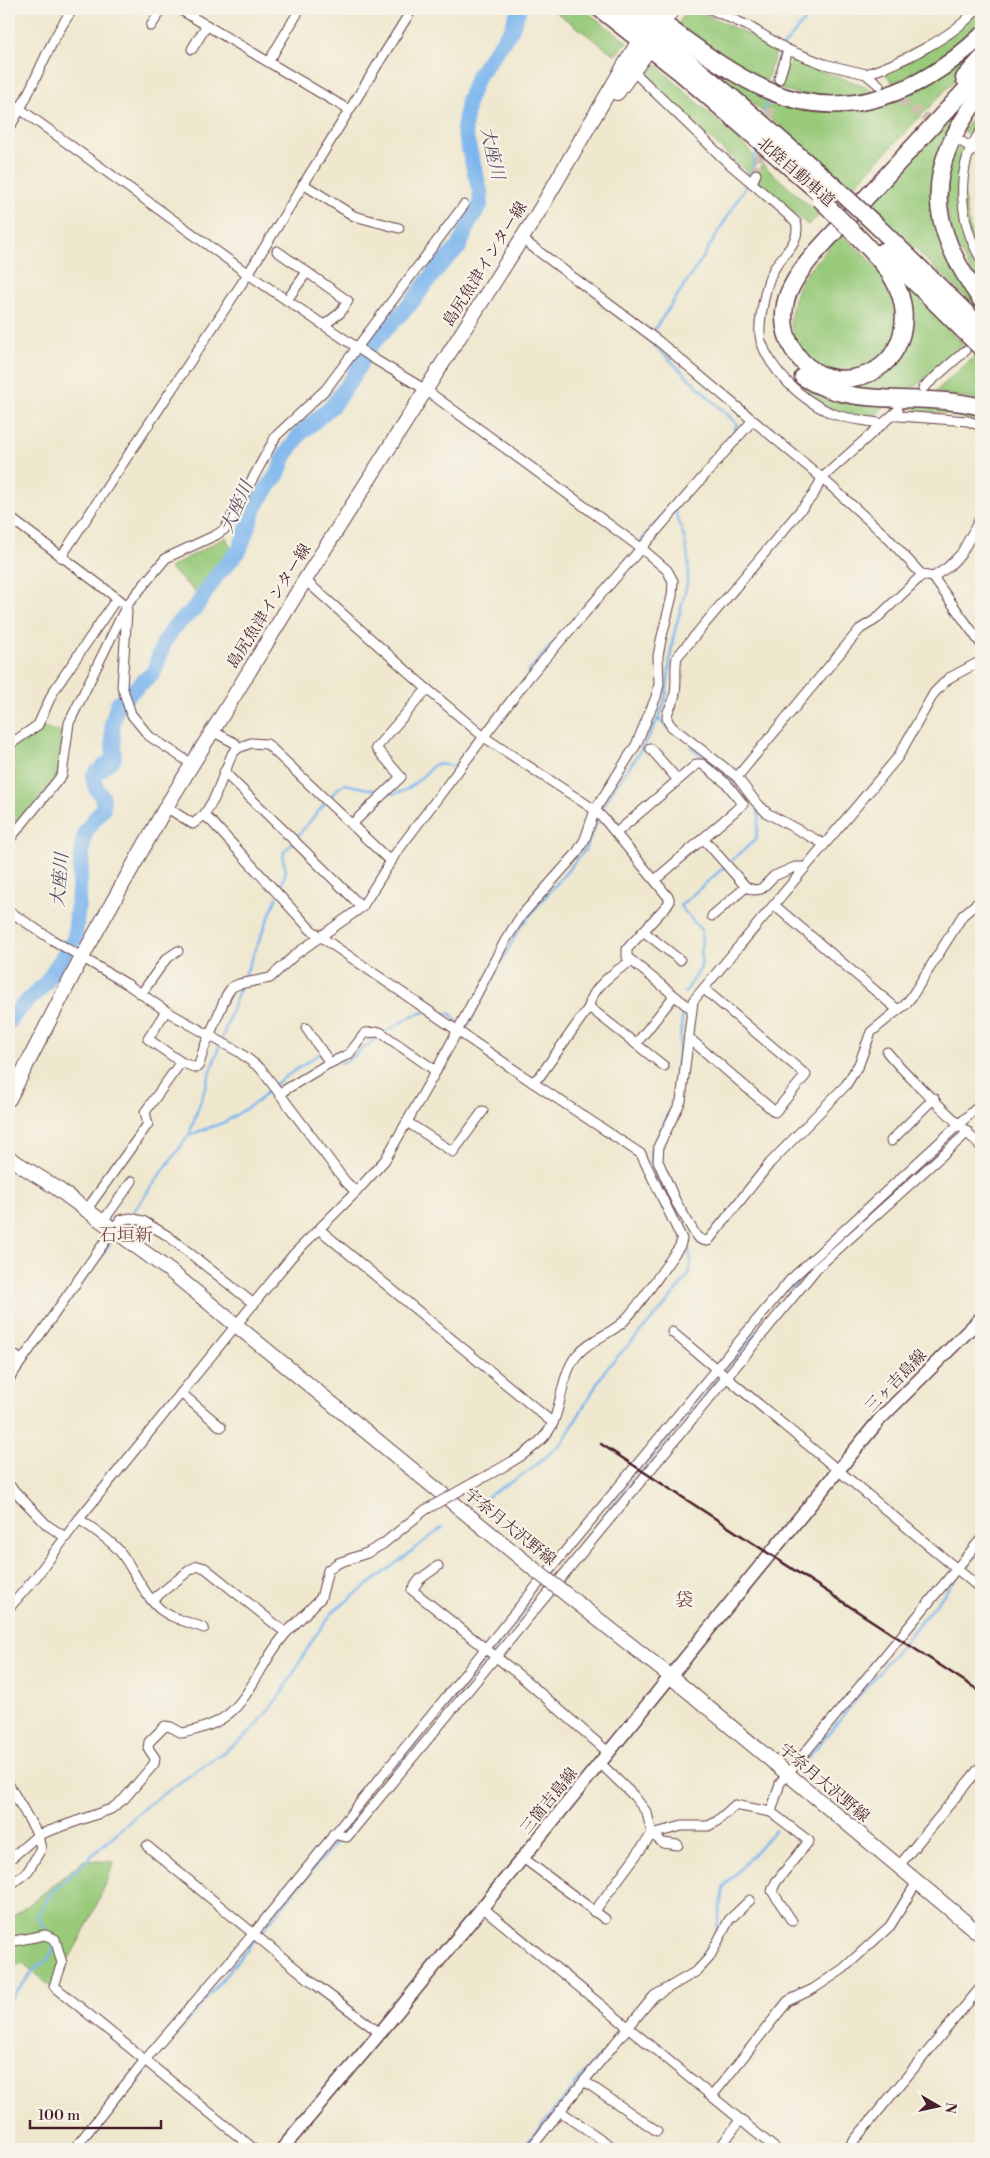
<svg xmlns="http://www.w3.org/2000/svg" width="990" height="2158" viewBox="0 0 990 2158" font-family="'Libre Bodoni','Noto Serif JP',serif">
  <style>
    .green { fill: #98ca7a; stroke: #717452 }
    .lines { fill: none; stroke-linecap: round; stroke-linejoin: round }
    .stream { stroke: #7db6ee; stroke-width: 2.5 }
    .river { stroke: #7db6ee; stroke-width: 16 }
    .minor-tunnel { stroke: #cec0ae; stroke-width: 9; stroke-dasharray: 9 4.5; stroke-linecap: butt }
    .minor-casing { stroke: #633d44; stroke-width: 11 }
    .secondary-casing { stroke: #633d44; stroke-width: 15 }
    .primary-casing { stroke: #633d44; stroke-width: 16 }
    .motorway-casing { stroke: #633d44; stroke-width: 19 }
    .minor { stroke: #fff; stroke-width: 9 }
    .secondary { stroke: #fff; stroke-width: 12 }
    .primary { stroke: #fff; stroke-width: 14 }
    .motorway { stroke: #fff; stroke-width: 16 }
    .rail { stroke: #4a1f2b; stroke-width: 2.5 }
    .minor-bridge-casing { stroke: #633d44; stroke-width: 11; stroke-linecap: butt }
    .primary-bridge-casing { stroke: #633d44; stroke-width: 16; stroke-linecap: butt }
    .motorway-bridge-casing { stroke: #633d44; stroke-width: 19; stroke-linecap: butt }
    .minor-bridge { stroke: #fff; stroke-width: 9 }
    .primary-bridge { stroke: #fff; stroke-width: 14 }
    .motorway-bridge { stroke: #fff; stroke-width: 16 }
    .labels { text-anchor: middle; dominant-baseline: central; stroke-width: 4.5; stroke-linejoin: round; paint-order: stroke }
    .street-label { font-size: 16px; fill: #4a1f2b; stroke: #f7f3e8 }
    .water-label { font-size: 18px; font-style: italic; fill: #594c66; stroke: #f7f3e8 }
    .neighbourhood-label { font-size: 18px; fill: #7a484a; stroke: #f7f3e8 }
  </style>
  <rect width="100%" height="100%" fill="#f7f3e8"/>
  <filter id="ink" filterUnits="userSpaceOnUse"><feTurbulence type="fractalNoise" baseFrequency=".02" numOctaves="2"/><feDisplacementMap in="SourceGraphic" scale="10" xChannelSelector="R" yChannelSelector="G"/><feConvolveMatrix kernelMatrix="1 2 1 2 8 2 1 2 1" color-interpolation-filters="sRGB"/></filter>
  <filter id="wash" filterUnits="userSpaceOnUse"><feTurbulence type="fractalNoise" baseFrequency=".0096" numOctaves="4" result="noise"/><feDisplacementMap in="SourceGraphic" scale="20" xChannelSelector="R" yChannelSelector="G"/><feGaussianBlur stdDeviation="1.12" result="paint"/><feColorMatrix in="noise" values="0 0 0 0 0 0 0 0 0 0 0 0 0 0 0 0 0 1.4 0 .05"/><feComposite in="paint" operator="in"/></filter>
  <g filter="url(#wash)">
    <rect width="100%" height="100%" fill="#efe8cf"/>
    <g class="green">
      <polygon points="552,9 583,9 627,42 615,55"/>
      <path d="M693 10C722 20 748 36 777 49L766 82 678 25 685 13Z"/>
      <polygon points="981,10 981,30 933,67 893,83 884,72 911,60"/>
      <polygon points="981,44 981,53 852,188 688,48 746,85 838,111 868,108 888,102"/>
      <path d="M790 61C800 60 806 65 815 69 838 79 852 78 874 93 837 100 816 99 780 89Z"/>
      <polygon points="654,63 746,147 757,160 751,176 644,78"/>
      <polygon points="981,82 981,87 941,146 935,164 932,190 961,281 980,311 867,203"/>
      <polygon points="981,106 981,122 970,135 963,131"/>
      <polygon points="956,142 965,154 960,176 974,252 981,265 981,290 950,233 945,186"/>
      <polygon points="762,164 820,215 808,225 757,183"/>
      <polygon points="840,234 864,254 882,273 889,285 898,311 896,336 877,362 849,373 821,368 798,350 790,321 794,299 801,280"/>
      <path d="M908 287 963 344 908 393H878L839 384 908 341C912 322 911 308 905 289Z"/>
      <polygon points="975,356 981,362 981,401 935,392"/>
      <path d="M788 376C821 401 845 402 885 406L874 417C839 416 811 402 788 376Z"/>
      <polygon points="920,404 981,413 981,423 945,413 913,412"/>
      <polygon points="226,537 231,548 197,593 169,568"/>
      <polygon points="42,728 64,732 59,775 9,835 9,750 20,741"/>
      <path d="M84 1860 114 1862C97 1907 78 1948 51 1987L23 1963 9 1969V1919C35 1902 58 1880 84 1860Z"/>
    </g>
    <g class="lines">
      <g class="stream">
        <polyline points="771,84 782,48 814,9"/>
        <polyline points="764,116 768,97"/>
        <polyline points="750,177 757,148"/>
        <polyline points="652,333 702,259 748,182"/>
        <polyline points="649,338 648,339 737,424 733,436"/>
        <polyline points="640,543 672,504 689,487"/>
        <polyline points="527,673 607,581"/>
        <polyline points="658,719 668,728"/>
        <polyline points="691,747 739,787"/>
        <path d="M388 793C406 797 423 775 435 764L455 766 478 737"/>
        <path d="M601 812C607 798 616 785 625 773 638 756 649 737 659 717 670 693 668 665 673 639 677 618 686 597 688 575 690 555 683 531 675 512"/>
        <polyline points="296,838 337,789 345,784 383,792"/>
        <polyline points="280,892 286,870 283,859 284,852 293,842"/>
        <polyline points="243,980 277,897"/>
        <polyline points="685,993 701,967 702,931 680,906 756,839 759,816 757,808"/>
        <polyline points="438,1013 451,1014 458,1023"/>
        <polyline points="463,1029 465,1031 520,927 585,850 599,817"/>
        <polyline points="385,1032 414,1015 425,1012"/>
        <polyline points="222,1038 240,987"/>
        <polyline points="341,1062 344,1063 381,1035"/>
        <polyline points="189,1135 225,1122 258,1101 275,1084 319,1054 322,1055"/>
        <polyline points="977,1135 981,1139"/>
        <polyline points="130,1216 189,1135 220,1044"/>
        <polyline points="67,1303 115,1237"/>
        <polyline points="482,1500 530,1470 563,1442 605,1370 661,1310 689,1275 691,1261 686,1235 677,1214 653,1169 650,1152 673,1104 683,1011"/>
        <polyline points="966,1568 981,1549"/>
        <polyline points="552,1578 787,1296 801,1276 907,1181"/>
        <polyline points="802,1765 958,1577"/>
        <polyline points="342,1833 547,1585"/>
        <polyline points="46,1929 37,1917 52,1892 146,1806 242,1739 257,1725 281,1694 315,1636 334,1611 443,1527"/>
        <polyline points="683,1975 696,1965 716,1935 723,1888 775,1830"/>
        <polyline points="9,2001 36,1968 48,1959 53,1949 51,1942"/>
        <polyline points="153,2063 339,1838"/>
        <polyline points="82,2149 150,2067"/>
        <polyline points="522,2149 601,2054"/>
      </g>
      <polyline class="river" points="9,1022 17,1011 45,984 75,938 83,842 86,831 103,808 103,798 96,788 93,777 95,774 114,758 112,724 118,703 154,672 164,642 175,626 196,607 217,575 239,551 257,503 279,472 284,457 301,433 332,406 352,379 369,347 411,303 441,264 459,247 469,223 480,205 481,195 464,130 468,101 478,75 511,30 519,9"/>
    </g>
  </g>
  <g filter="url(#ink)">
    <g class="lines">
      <g class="minor-tunnel">
        <polyline points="890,93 956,138"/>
        <polyline points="766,130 779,79"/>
        <polyline points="756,174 763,143"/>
      </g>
      <defs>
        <g id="minor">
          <polyline points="179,9 349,110"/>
          <polyline points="710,9 748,26 788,50 824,64 866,74 879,85"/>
          <polyline points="151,26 162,9"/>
          <polyline points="192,49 207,25"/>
          <polyline points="269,61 297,14"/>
          <polyline points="633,71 725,160 752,183 756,174"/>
          <path d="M866 74C901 63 953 37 977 9"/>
          <polyline points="779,79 788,50"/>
          <polyline points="9,101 248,274 374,359 426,390 641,548 667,570 673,581 672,596 661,640 658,656 659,684 656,697 636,745 595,810 585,839 576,854 521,916 505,941 436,1071 380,1032 365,1033 349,1054 326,1065 280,1093"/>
          <path d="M9 128C34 90 46 45 73 9"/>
          <path d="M981 131C954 167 959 222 981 259"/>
          <polyline points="962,142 981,153"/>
          <path d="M752 183 796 222C802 242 781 255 773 271 767 281 765 293 763 304 761 316 758 329 761 341 771 372 802 400 831 413 848 420 866 420 883 424"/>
          <polyline points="303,184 354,216 399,228"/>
          <polyline points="522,239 657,340 822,478 887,537 922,575 933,577 948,567 961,554 981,517"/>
          <polyline points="277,251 348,301 340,313 324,325"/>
          <polyline points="287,300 307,272"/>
          <polyline points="923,388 965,351"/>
          <polyline points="894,414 899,416 968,421 981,426"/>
          <polyline points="9,517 121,601"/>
          <polyline points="61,557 248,274 412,9"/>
          <polyline points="933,577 981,644"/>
          <polyline points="305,580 427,689 484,737 595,810 604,819 669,898 669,903 627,949 627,957 686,1005 691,1007"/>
          <polyline points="127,611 122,686 131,714 149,736 192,764"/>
          <polyline points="212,731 235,743 238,748 251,743 267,744 391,862"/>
          <polyline points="9,745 38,725 53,692 117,598"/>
          <polyline points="238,748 232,754 214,799 204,815 213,823 311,930 532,1082"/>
          <polyline points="650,748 678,780"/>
          <polyline points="224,772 362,907"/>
          <polyline points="737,777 860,629 875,620 922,575"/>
          <polyline points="166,807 193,824 204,815"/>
          <polyline points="352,824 401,777 376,748 427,689"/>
          <polyline points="616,833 697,764 702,764 727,784 743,804 655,880"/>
          <polyline points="703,838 746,887 754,890 761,889 774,876 795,867 805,867"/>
          <polyline points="9,840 62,775 69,723 127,605 166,558 216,535 225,529 276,436 326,389 464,205"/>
          <path d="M824 844 767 813 755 801 737 777 672 727C669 723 667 721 667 717 667 710 673 704 674 698 678 684 674 671 677 657L814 494 822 478 898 410"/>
          <polyline points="774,905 898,1010 905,1005 912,996 963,915 981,900"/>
          <polyline points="9,911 51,939 127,984 166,1011 239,1052 261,1069 345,1181 356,1192 293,1255 79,1519 36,1577 9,1608"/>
          <polyline points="712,916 746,887"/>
          <polyline points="643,931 680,960"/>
          <path d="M632 961C616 970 591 988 589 1007L636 1044"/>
          <polyline points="141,994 166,959 178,951"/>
          <polyline points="898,1010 871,1032 859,1064 846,1085 770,1163 708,1241 702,1240 697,1237 676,1202 658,1161 659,1145 681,1101 693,1001 898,757 934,693 949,678 981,661"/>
          <polyline points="166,1011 148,1039 181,1062 196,1068 199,1065 204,1048 227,994 232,987 239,984 270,978 296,954 362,907 396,853 529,677 752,421"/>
          <polyline points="306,1028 330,1063"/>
          <polyline points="689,1038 775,1112 806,1075 704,989"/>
          <path d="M887 1052C915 1086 951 1114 981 1147"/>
          <polyline points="664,1066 636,1044 674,996"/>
          <polyline points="407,1122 453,1152 483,1111"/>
          <polyline points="891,1141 934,1098"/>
          <polyline points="356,1192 385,1160 436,1071"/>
          <polyline points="87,1209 148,1124 145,1112 181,1062"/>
          <polyline points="103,1221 132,1181"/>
          <polyline points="319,1229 553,1423"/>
          <polyline points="672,1332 981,1589"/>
          <polyline points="9,1351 21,1360"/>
          <polyline points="9,1379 120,1220 131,1218 143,1221 168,1236 254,1304"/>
          <polyline points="181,1393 221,1427"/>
          <path d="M475 1482C499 1469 542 1449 553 1423 562 1402 562 1373 577 1355 589 1340 609 1335 623 1322 642 1303 663 1269 680 1246L682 1239 641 1154 532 1082 540 1076 589 1007"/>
          <polyline points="9,1485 47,1525 65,1537"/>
          <path d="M79 1519C93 1529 111 1540 121 1553 135 1571 144 1596 161 1610 174 1620 189 1622 204 1628"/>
          <polyline points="438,1566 420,1579 412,1590 524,1679 608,1752"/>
          <polyline points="286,1633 321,1598 328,1570 338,1563 367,1553 383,1544 425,1510"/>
          <polyline points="600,1763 634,1796 647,1813 652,1834 682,1826 708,1826 716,1822 735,1805 771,1812 780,1783 981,1539"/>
          <polyline points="9,1785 38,1835 41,1849 28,1871 9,1886"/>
          <polyline points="771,1812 809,1841 776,1882 772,1891 792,1921"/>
          <polyline points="333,1834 347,1837 817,1268 968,1132"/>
          <polyline points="147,1846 316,1985 380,2033"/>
          <polyline points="523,1858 605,1919"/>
          <path d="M9 1860 38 1835 111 1809 124 1799 154 1764 155 1758 148 1748 149 1742 165 1726 171 1727 182 1733C231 1724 240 1705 264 1665 270 1654 278 1643 286 1633L205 1568 198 1566 191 1569 152 1600"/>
          <polyline points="898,1867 981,1766"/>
          <polyline points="482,1907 776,2149"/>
          <polyline points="594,1912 652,1834 663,1843 678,1845"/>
          <polyline points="9,1942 45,1935 55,1939 62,1963 54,1986 254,2149"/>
          <polyline points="584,2081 560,2111 615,2149"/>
          <polyline points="712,2096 788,2001 813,1989 843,1969 890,1926 917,1882"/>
          <polyline points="657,2131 584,2081 654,1996 697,1971 709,1958 729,1920 750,1900"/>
          <polyline points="74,2149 145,2060 254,1933 552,1567 790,1280 981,1104"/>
          <polyline points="530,2149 560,2111"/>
          <polyline points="719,2149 740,2120"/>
          <polyline points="847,2149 981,1987"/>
        </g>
        <polyline id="secondary" points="282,2149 380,2033 880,1419 981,1318"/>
        <g id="primary">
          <polyline points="667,17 673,9"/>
          <polyline points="617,93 645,55"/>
          <polyline points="9,1099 82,957 166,807 305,580 538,213 635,47"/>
          <polyline points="9,1158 55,1187 170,1271 540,1574"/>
          <polyline points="562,1591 670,1676 981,1935"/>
        </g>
        <g id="motorway">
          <polyline points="600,9 681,73 824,197"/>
          <polyline points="624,9 733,98 834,186"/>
          <path d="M643 9C683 37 722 70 767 90 846 125 922 92 981 36"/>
          <polyline points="964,78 981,59"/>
          <path d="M981 94C922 171 927 223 981 300"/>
          <polyline points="875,224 981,327"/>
          <path d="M861 240C873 253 886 265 894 281 916 319 900 371 853 378 806 386 772 337 788 294 797 273 813 255 828 239L981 73"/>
          <polyline points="883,251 981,348"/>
          <path d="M803 377C855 411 923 391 981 407"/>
        </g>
      </defs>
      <use href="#minor" class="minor-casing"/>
      <use href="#secondary" class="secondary-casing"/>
      <use href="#primary" class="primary-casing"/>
      <use href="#motorway" class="motorway-casing"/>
      <use href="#minor" class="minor"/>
      <use href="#secondary" class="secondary"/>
      <use href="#primary" class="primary"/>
      <use href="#motorway" class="motorway"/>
      <polyline class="rail" points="601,1444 981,1692"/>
      <defs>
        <polyline id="minor-bridge" points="425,1510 475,1482"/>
        <polyline id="primary-bridge" points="540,1574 562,1591"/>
        <g id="motorway-bridge">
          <polyline points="834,186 875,224"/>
          <polyline points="820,199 861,240"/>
        </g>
      </defs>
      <use href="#minor-bridge" class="minor-bridge-casing"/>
      <use href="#primary-bridge" class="primary-bridge-casing"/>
      <use href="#motorway-bridge" class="motorway-bridge-casing"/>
      <use href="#minor-bridge" class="minor-bridge"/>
      <use href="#primary-bridge" class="primary-bridge"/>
      <use href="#motorway-bridge" class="motorway-bridge"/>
    </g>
  </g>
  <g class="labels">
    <g class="street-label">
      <text transform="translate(796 172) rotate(41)">北陸自動車道</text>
      <text transform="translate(485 264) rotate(-58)">島尻魚津インター線</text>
      <text transform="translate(269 606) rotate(-58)">島尻魚津インター線</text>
      <text transform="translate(896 1381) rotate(-46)">三ヶ吉島線</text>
      <text transform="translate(510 1527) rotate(39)">宇奈月大沢野線</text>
      <text transform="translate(824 1783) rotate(40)">宇奈月大沢野線</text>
      <text transform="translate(549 1801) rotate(-51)">三箇吉島線</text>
    </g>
    <g class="water-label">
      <text transform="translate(492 153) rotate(77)">大座川</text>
      <text transform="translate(237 507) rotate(-66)">大座川</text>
      <text transform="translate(60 880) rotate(-85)">大座川</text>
    </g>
    <g class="neighbourhood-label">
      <text x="126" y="1235">石垣新</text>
      <text x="684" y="1600">袋</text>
    </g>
  </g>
  <rect width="990" height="2158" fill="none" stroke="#f7f3e8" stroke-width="30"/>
  <g transform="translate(938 2106) rotate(99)" stroke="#f7f3e8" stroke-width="4" paint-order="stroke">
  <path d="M0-4L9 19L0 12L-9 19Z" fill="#4a1f2b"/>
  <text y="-8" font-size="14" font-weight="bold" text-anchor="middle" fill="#4a1f2b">N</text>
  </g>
  <path d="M30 2120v8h131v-8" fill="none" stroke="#4a1f2b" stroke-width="2.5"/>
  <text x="38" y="2120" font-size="15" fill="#4a1f2b" stroke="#f7f3e8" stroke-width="4" paint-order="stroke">100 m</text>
</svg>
